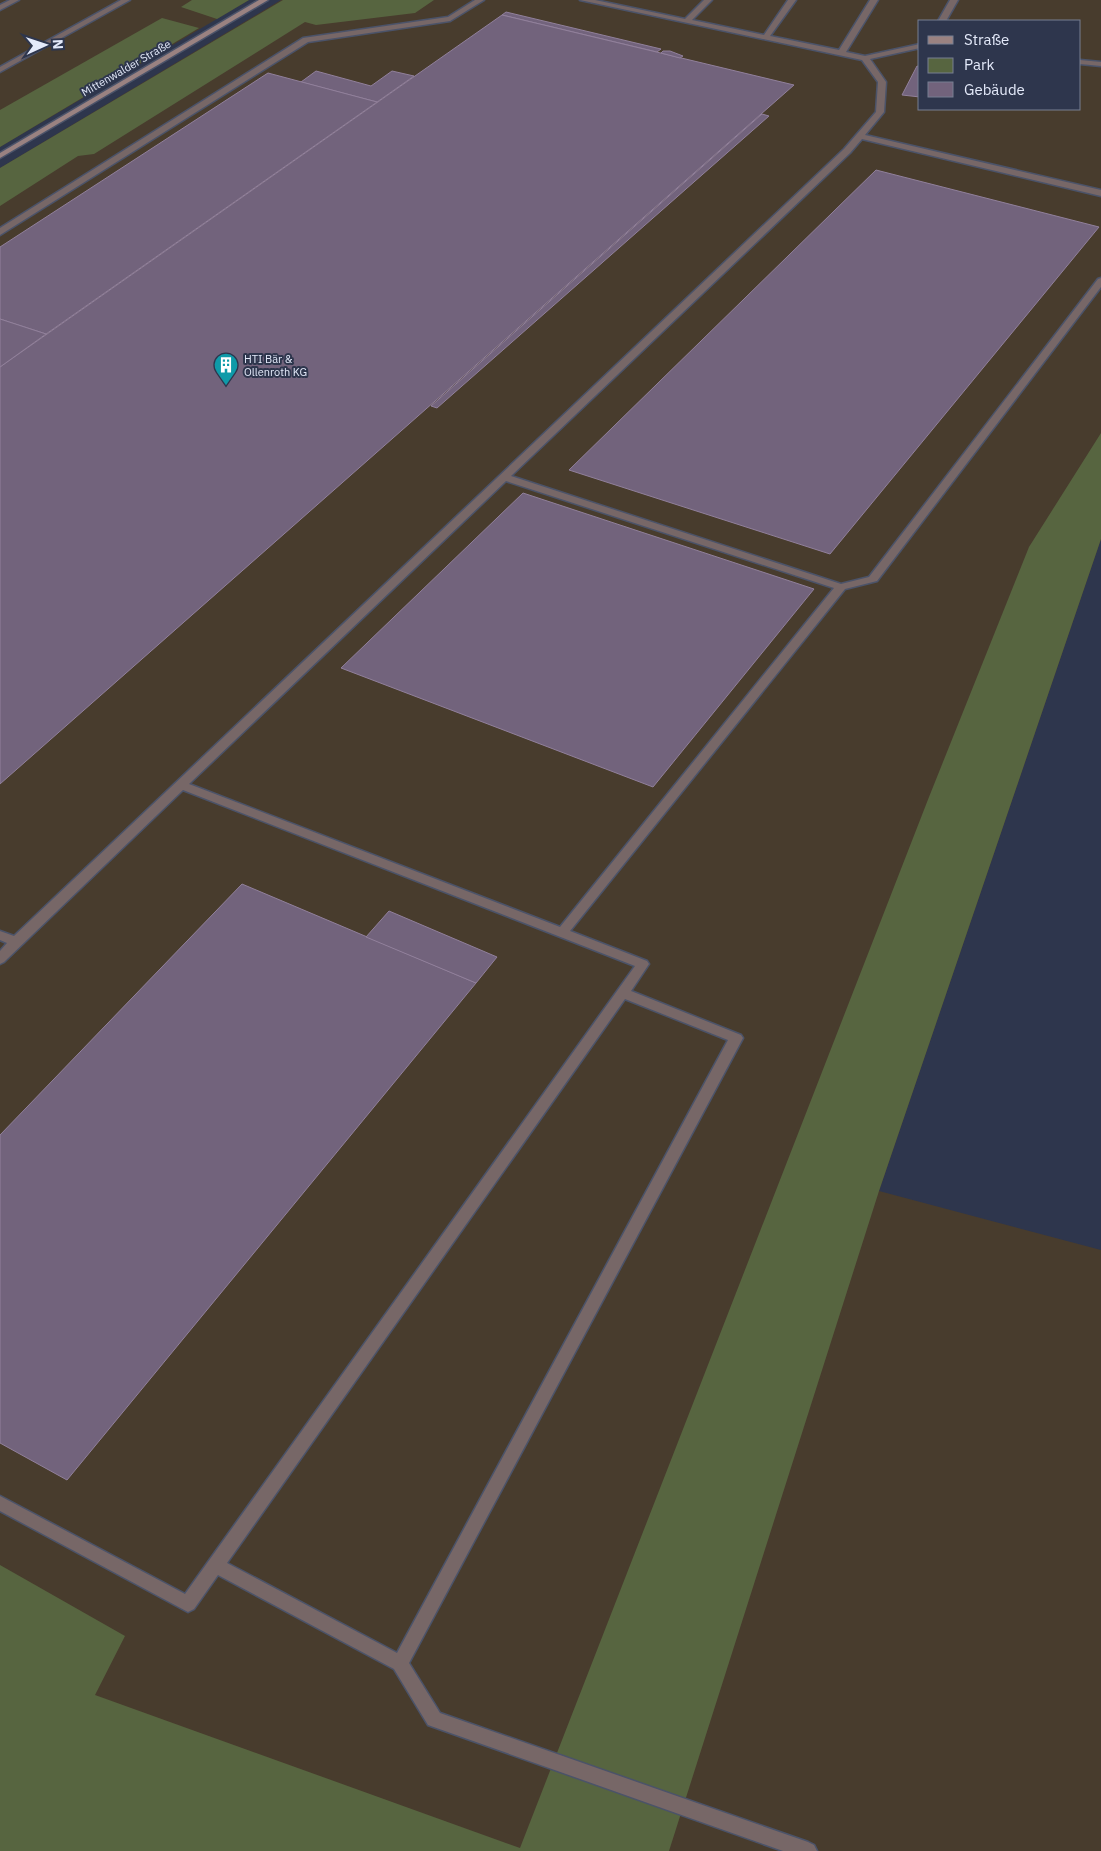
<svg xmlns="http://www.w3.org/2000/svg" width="1101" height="1851" viewBox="0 0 1101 1851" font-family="'IBM Plex Sans',sans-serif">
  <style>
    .commercial { fill: #483c2d; fill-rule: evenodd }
    .green { fill: #576540 }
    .building { fill: #72637c; stroke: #91809b }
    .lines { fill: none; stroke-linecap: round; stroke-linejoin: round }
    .lane-casing { stroke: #4b5369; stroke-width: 3 }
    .secondary-casing { stroke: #4b5369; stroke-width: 3 }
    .lane { fill: #776767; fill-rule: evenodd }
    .secondary { fill: #9a8281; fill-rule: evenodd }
    .labels { text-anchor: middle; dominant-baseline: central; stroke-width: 4; stroke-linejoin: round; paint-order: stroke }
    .far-street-label { font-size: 11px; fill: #e4eafa; stroke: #2e364d }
    .far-poi-label { font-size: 11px; fill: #e4eafa; stroke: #2e364d; text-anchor: start }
  </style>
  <rect width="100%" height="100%" fill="#2e364d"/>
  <g class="commercial">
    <polygon points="0,0 249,0 0,147"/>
    <path d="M281 0H1101V539L879 1191 1101 1250V1851H0V168ZM920 21H1080V109H920Z"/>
  </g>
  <g class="green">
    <polygon points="192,0 249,0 217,19 181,7"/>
    <polygon points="283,0 434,0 415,13 316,25 305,22 94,154 78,156 0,206 0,168"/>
    <polygon points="162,18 199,28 0,147 0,110"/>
    <polygon points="1101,433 1101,539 879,1191 669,1851 0,1851 0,1565 125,1636 95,1695 520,1848 929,797 1029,547"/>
  </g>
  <g class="building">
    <polygon points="506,12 661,49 657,52 502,15"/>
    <polygon points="502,15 794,85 0,784 0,367"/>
    <polygon points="663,51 670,51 683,56 680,58 661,53"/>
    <polygon points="917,66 920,67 920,97 902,95"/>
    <polygon points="316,71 371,86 392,71 414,76 377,102 301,82"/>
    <polygon points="268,73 377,102 46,334 0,319 0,247"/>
    <polygon points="762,114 769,116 437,408 431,406"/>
    <polygon points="876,170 1099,227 830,554 569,470"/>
    <polygon points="0,319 46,334 0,367"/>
    <polygon points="523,493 814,589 653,787 341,668"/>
    <polygon points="242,884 476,983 67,1480 0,1443 0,1135"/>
    <polygon points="389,911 497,957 476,983 366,937"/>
  </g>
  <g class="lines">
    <defs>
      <g id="lane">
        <polygon points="10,0 19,0 0,10 0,5"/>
        <polygon points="121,0 130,0 0,72 0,67"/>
        <polygon points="475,0 484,0 450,21 308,42 0,235 0,228 303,38 448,17"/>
        <path d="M580 0H595L685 19 704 0H712L692 20 764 35 788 0H796L770 36 839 50 870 0H878L846 52 865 56 920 44V48L870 59 886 82 884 112 865 135 1101 190V196L862 139 850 153 511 476 841 584 869 577 1098 279 1101 278V287L877 581 845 589 570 931 647 961 649 964 631 991 741 1035 743 1038 409 1663 440 1713 808 1842 814 1845 817 1851H783L428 1725 394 1669 218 1575 194 1609 188 1612 0 1511V1496L185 1594 635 966 183 790 4 962 0 964V951L7 943 0 940V931L14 936 844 149 876 112 878 82 862 60ZM506 481 834 588 560 927 189 784ZM625 999 728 1040 397 1653 227 1563Z"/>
        <polygon points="950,0 958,0 946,21 938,21"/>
        <polygon points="1080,60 1101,62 1101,66 1080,64"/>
      </g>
      <polygon id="secondary" points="259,0 268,0 0,158 0,153"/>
    </defs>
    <use href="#lane" class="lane-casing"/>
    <use href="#secondary" class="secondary-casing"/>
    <use href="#lane" class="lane"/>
    <use href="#secondary" class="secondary"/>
  </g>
  <defs>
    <symbol id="building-pin" viewBox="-11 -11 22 30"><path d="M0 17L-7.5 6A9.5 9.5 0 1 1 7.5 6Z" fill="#0f9aa8" stroke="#2e364d"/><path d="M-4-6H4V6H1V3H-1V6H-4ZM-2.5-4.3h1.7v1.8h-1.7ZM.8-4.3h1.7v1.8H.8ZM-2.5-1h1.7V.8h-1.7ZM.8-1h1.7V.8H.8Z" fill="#fff"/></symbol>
  </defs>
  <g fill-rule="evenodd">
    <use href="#building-pin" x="212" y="351" width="28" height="38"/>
  </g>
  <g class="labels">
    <g class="far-street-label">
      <text transform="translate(126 68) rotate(-30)">Mittenwalder Straße</text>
    </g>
    <g class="far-poi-label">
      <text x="244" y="359">HTI Bär &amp;<tspan x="244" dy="13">Ollenroth KG</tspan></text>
    </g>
  </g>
  <rect x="918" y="20" width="162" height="90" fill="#2e364d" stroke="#777e92"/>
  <rect x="928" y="36" width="25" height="8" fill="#9a8281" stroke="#777e92"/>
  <text x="964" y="45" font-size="15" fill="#e4eafa">Straße</text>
  <rect x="928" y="58" width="25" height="15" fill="#576540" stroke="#777e92"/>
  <text x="964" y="70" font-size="15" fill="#e4eafa">Park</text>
  <rect x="928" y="82" width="25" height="15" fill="#72637c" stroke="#777e92"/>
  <text x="964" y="95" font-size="15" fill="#e4eafa">Gebäude</text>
  <g transform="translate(45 45) rotate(87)" stroke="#2e364d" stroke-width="4" paint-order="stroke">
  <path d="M0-4L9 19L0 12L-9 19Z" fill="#e4eafa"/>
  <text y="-8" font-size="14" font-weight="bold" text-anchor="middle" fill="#e4eafa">N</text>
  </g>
</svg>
